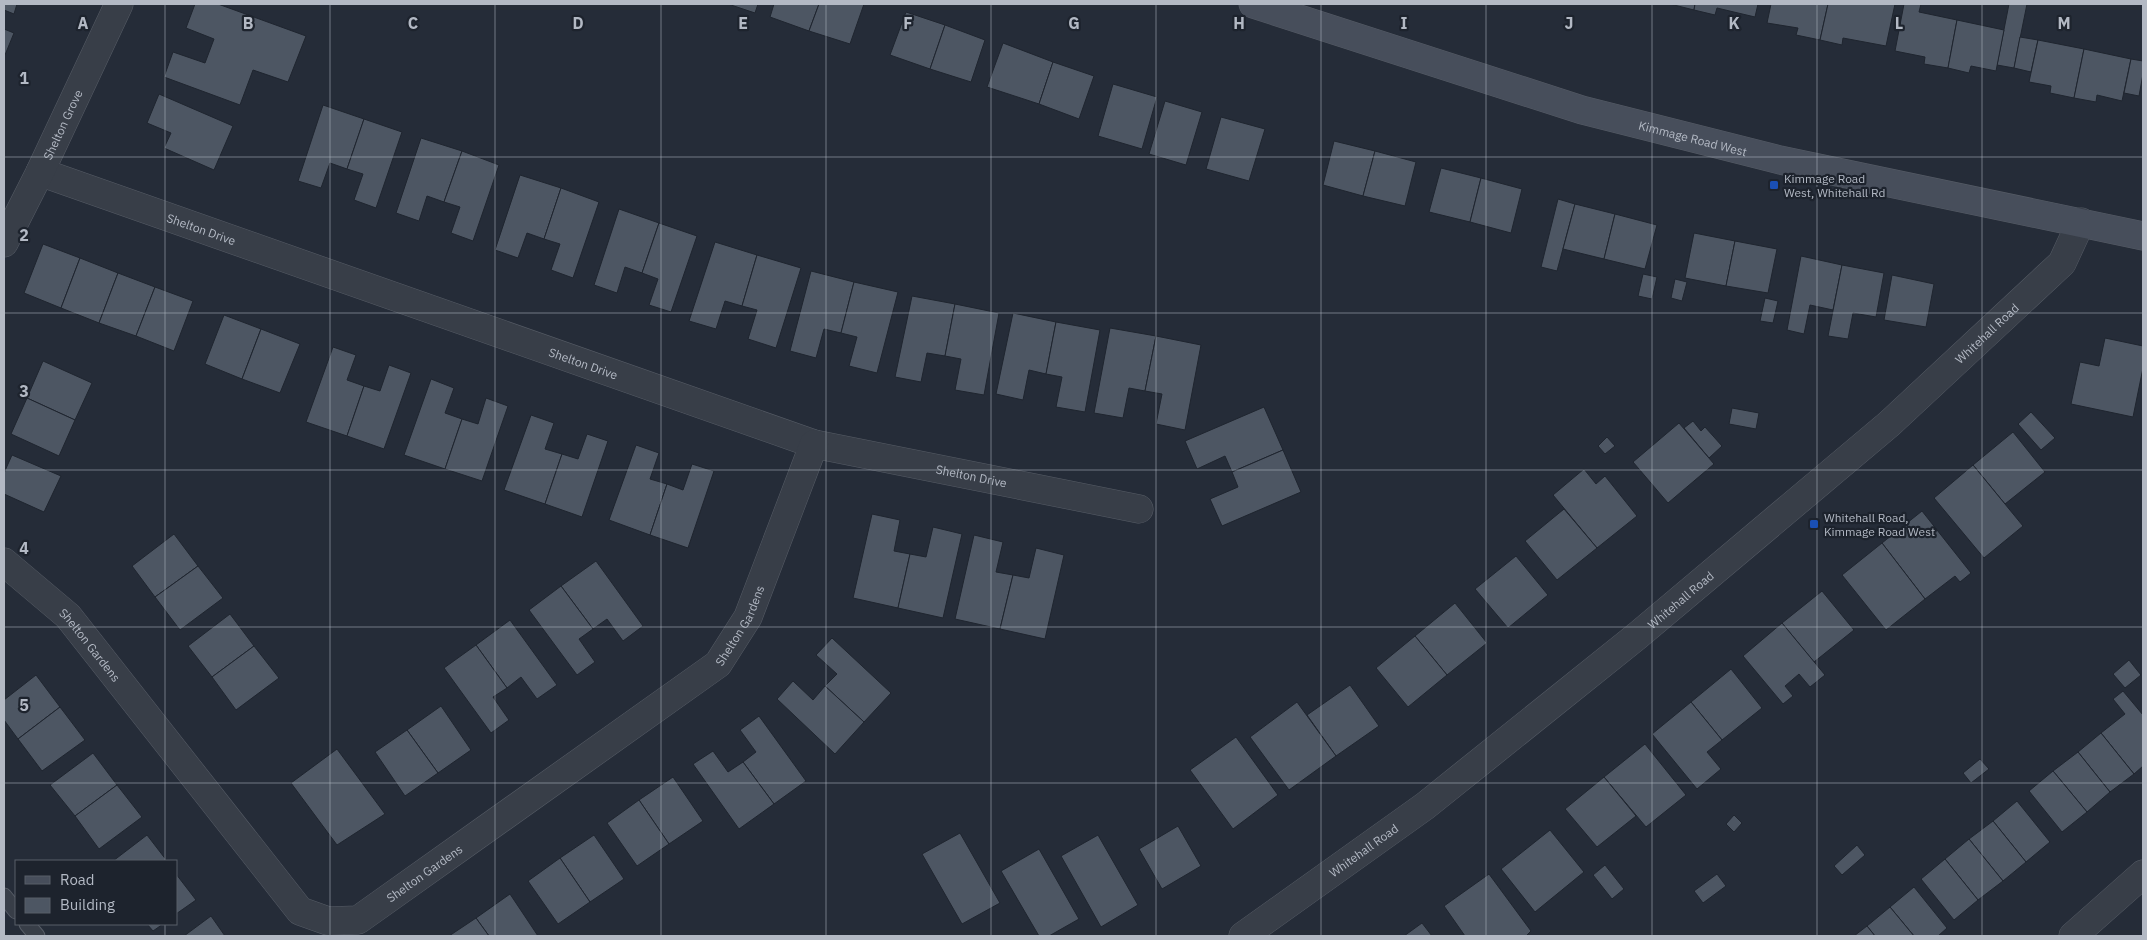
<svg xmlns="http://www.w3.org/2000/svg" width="2147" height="940" viewBox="0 0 2147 940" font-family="'IBM Plex Sans',sans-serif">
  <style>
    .building { fill: #4d5663; stroke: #1f252f }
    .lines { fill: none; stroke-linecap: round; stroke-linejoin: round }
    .service-casing { stroke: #565c66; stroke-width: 17 }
    .minor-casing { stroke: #565c66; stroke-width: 29 }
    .tertiary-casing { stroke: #565c66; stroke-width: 29 }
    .secondary-casing { stroke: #565c66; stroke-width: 29 }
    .service { stroke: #383e48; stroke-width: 15 }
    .minor { stroke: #383e48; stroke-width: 28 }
    .tertiary { stroke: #383e48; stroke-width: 28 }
    .secondary { stroke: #474e5b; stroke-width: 28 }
    .grid { fill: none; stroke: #b3b9c4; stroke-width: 1; stroke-opacity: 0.55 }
    .transit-dot { fill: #1a4fb4; stroke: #1d232d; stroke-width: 2 }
    .labels { text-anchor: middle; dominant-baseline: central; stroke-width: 4.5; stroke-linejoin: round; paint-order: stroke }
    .street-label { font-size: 12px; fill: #b3b9c4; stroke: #1d232d }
    .poi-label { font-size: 12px; fill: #b3b9c4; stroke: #1d232d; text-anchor: start }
    .grid-label { font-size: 16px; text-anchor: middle; font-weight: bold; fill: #b3b9c4; stroke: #1d232d; stroke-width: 4.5; stroke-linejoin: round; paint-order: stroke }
  </style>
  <rect width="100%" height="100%" fill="#252c38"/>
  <g class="building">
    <polygon points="4,4 17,4 14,14 4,10"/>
    <polygon points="195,4 218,4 306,36 288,82 253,70 240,105 164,77 173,52 205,63 214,39 186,28"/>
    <polygon points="728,4 758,4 755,13"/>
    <polygon points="774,4 819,4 809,31 770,17"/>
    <polygon points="819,4 864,4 850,44 809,31"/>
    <polygon points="1670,4 1695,4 1694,10"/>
    <polygon points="1695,4 1758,4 1755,17 1717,8 1715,15 1694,10"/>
    <polygon points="1771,4 1828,4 1820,40 1796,35 1798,28 1767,23"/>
    <polygon points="1828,4 1895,4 1886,46 1843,38 1842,45 1820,40"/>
    <polygon points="1904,4 1921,4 1919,12 1957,20 1948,68 1924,64 1925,57 1895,51"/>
    <polygon points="2009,4 2027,4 2014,68 1997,65"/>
    <polygon points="906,12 945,25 930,69 890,55"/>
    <polygon points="1957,20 2004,30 1996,71 1971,66 1969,73 1948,68"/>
    <polygon points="945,25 985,40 971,82 930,69"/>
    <polygon points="4,29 14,33 5,55 4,54"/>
    <polygon points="2020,37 2038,40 2031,72 2014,68"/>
    <polygon points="2038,40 2084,49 2074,98 2050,93 2051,86 2029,82"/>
    <polygon points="1003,43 1053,62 1039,104 987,87"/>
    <polygon points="2084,49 2131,59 2122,101 2097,95 2096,102 2074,98"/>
    <polygon points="2131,59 2143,61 2143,74 2139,96 2124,93"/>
    <polygon points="1053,62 1094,76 1079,119 1039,104"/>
    <polygon points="1113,84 1157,97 1142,149 1098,136"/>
    <polygon points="159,94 233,126 214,170 164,148 171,133 147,123"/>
    <polygon points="1165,101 1202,112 1186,165 1149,154"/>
    <polygon points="323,105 364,119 347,169 330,163 321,188 298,181"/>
    <polygon points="1221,117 1265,129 1249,181 1206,169"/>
    <polygon points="364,119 402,132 376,208 354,200 363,174 347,169"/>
    <polygon points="421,138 462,151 444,202 427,196 419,221 396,213"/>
    <polygon points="1334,141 1375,151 1363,196 1323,185"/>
    <polygon points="462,151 499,165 473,241 451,233 460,207 444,202"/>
    <polygon points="1375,151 1416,162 1405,206 1363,196"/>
    <polygon points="1441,168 1481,178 1470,222 1429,212"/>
    <polygon points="520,175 561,188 544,239 527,233 518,258 495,250"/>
    <polygon points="1481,178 1522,189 1511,233 1470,222"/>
    <polygon points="561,188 599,202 573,278 551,270 560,244 544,239"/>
    <polygon points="1558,199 1575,204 1557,271 1541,267"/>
    <polygon points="1575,204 1615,214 1604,259 1563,249"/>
    <polygon points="619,209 659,223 642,273 625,267 617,293 594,285"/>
    <polygon points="1615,214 1657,225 1645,269 1604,259"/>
    <polygon points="659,223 697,236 671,312 649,305 658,279 642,273"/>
    <polygon points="1694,233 1735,241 1726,286 1685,278"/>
    <polygon points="1735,241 1777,249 1768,293 1726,286"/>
    <polygon points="715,242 757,255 742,306 725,301 716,329 689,321"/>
    <polygon points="43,244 80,258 61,308 24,293"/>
    <polygon points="757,255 801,268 776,348 748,339 757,310 742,306"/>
    <polygon points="1801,256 1842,265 1833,310 1810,305 1804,334 1787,330"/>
    <polygon points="80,258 118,273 99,323 61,308"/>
    <polygon points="1842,265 1884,273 1876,317 1853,313 1848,339 1828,336"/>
    <polygon points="811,271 854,282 841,333 824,329 816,358 790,351"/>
    <polygon points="118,273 155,287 136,336 99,323"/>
    <polygon points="1643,274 1657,277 1652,299 1638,296"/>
    <polygon points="1892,275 1934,284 1926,327 1884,320"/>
    <polygon points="1675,279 1687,282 1682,301 1671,298"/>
    <polygon points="854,282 898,292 877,373 849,366 857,337 841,333"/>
    <polygon points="155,287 193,301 174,351 136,336"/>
    <polygon points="912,296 955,304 945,356 927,353 921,382 895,377"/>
    <polygon points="1765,298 1778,301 1773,323 1760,321"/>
    <polygon points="955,304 999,313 984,395 955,390 961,359 945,356"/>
    <polygon points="1013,313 1056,322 1046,374 1029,370 1023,400 996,394"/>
    <polygon points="224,315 261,329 242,379 205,364"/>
    <polygon points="1056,322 1100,330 1085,412 1056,407 1062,377 1046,374"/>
    <polygon points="1110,328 1156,336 1145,391 1129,388 1123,418 1094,413"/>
    <polygon points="261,329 300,344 280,393 242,379"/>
    <polygon points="1156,336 1201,345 1185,430 1156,424 1162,394 1145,391"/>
    <polygon points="2105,338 2143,346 2143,368 2133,417 2071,404 2080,362 2099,366"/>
    <polygon points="333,347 356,355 347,380 364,386 347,436 306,422"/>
    <polygon points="43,361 92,383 75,420 27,398"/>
    <polygon points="389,365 411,373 384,449 347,436 364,386 380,391"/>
    <polygon points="431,379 454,388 445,413 462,419 445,469 404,455"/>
    <polygon points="27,398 75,420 59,456 11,434"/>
    <polygon points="486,398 508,406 482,481 445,469 462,419 478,424"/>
    <polygon points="1264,407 1283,450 1232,472 1225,456 1197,469 1185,441"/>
    <polygon points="1732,408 1759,413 1756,429 1729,424"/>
    <polygon points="2031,412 2055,438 2041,450 2018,424"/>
    <polygon points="531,415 554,423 545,449 562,454 545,504 504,490"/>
    <polygon points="1693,421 1701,431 1705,427 1722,446 1709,458 1684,428"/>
    <polygon points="1679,423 1714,464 1668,503 1633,462"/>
    <polygon points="2013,432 2045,472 2005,504 1973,465"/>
    <polygon points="587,434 608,441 582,517 545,504 562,454 578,459"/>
    <polygon points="1607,437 1615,446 1605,454 1598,446"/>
    <polygon points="636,445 659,453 650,479 667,484 650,535 609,520"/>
    <polygon points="1283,450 1301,492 1222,526 1210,499 1238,487 1232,472"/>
    <polygon points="12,455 61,476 44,512 4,494 4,473"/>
    <polygon points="692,464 714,471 688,548 650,535 667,484 683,490"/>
    <polygon points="1973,465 2023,526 1984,558 1934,498"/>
    <polygon points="1584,469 1596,484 1605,476 1637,516 1597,548 1553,495"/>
    <polygon points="1564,509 1597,548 1557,580 1525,541"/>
    <polygon points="1922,511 1971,573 1960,582 1955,576 1925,599 1882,543"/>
    <polygon points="872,514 900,520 894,551 910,554 898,608 853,598"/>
    <polygon points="933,527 962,534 943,618 898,608 910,554 926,557"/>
    <polygon points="174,534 198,566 155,597 132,566"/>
    <polygon points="974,535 1003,542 996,572 1013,575 1000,629 955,619"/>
    <polygon points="1882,543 1925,599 1886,630 1842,575"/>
    <polygon points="1036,548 1064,555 1045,639 1000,629 1013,575 1029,578"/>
    <polygon points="1516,556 1548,595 1508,628 1475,589"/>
    <polygon points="596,561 643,626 623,641 607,619 593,629 561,586"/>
    <polygon points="198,566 223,598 180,630 155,597"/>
    <polygon points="561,586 593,629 579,639 595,662 577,675 529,610"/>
    <polygon points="1822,591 1854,630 1814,662 1782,623"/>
    <polygon points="1455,603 1487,643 1447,675 1415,636"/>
    <polygon points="230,614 254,646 212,677 188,646"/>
    <polygon points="510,620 557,685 537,699 521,677 507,688 476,645"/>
    <polygon points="1782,623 1825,675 1810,687 1799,674 1785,686 1793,696 1783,704 1743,656"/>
    <polygon points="1415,636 1447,675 1408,707 1376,668"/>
    <polygon points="832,638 891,693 864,722 825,686 837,674 816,655"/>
    <polygon points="476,645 507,688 493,697 509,720 491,733 444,668"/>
    <polygon points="254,646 279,678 236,710 212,677"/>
    <polygon points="2129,660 2141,675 2125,688 2113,674"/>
    <polygon points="1731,669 1762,708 1722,740 1691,702"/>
    <polygon points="36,675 60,707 18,739 4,720 4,700"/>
    <polygon points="793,681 813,700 825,686 864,722 835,754 777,699"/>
    <polygon points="1350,685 1379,726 1336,756 1307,715"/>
    <polygon points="2123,691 2143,715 2143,766 2134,774 2101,733 2125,714 2113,699"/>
    <polygon points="1297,702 1336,756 1289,790 1250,737"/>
    <polygon points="1691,702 1722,740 1707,752 1721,769 1697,789 1652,734"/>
    <polygon points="441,706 471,750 438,773 407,730"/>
    <polygon points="60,707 85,740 42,771 18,739"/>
    <polygon points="759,716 806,781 774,804 743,762 756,752 740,730"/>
    <polygon points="407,730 438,773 405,796 375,752"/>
    <polygon points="2101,733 2134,774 2110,792 2078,752"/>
    <polygon points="1236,737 1278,795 1233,829 1190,770"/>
    <polygon points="1645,744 1686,795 1646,827 1604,777"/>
    <polygon points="337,749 385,814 337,845 291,783"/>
    <polygon points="713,751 728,772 743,762 774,804 739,829 693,764"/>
    <polygon points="2078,752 2110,792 2087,812 2053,771"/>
    <polygon points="93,753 117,785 75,816 50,785"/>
    <polygon points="1980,759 1989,769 1971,783 1963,773"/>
    <polygon points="2053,771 2087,812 2062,832 2029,791"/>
    <polygon points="673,777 703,821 669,844 639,800"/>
    <polygon points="1604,777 1636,816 1597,847 1565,809"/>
    <polygon points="117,785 142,817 99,849 75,816"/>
    <polygon points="639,800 669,844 637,866 607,823"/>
    <polygon points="2017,801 2050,842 2026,862 1993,821"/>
    <polygon points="1734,815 1742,823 1734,832 1726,824"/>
    <polygon points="1993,821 2026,862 2003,881 1969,839"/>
    <polygon points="1178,826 1201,866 1162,889 1139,849"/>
    <polygon points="1550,830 1584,872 1535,912 1501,869"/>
    <polygon points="960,833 1000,903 962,924 922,854"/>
    <polygon points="147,835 167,861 113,861"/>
    <polygon points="594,835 624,879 590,902 560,858"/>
    <polygon points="1098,835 1138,905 1101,927 1061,856"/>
    <polygon points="1969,839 2003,881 1978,900 1945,859"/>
    <polygon points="1857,845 1865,855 1842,875 1834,866"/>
    <polygon points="1039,849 1079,919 1049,936 1039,936 1001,871"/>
    <polygon points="560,858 590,902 558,924 528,881"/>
    <polygon points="1945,859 1978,900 1954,920 1921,879"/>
    <polygon points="1605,865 1624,889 1612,899 1593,875"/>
    <polygon points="176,874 196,900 176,914"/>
    <polygon points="1489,874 1531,931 1526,936 1465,936 1444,906"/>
    <polygon points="1717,874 1726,886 1703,903 1694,891"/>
    <polygon points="1914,887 1947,928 1938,936 1914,936 1890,907"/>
    <polygon points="510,894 538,936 489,936 476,918"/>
    <polygon points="1890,907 1914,936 1875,936 1867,926"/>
    <polygon points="211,916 225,936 184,936"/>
    <polygon points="476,918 489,936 449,936"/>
    <polygon points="1422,923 1432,936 1404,936"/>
    <polygon points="147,924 163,924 153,931"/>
    <polygon points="1867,926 1875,936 1854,936"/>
  </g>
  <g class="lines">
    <defs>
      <g id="service">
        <polyline points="4,896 16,911"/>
        <polyline points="27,924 37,936"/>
      </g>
      <g id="minor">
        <path id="s1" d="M40 172 814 444 1139 509"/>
        <path id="s2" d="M4 243 40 172 119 4"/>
        <path id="s3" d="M4 562 68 616 300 911 328 921 358 920 718 664 748 617 814 444"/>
        <polyline points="2073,936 2143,874"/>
      </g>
      <g id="tertiary">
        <path id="s4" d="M1243 936 1425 806 1637 636 1889 424 2062 263 2081 222"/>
      </g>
      <g id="secondary">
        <path id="s5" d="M1253 4 1582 110 1780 160 2143 236"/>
      </g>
    </defs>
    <use href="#service" class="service-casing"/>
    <use href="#minor" class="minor-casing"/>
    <use href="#tertiary" class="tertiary-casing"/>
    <use href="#secondary" class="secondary-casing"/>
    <use href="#service" class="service"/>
    <use href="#minor" class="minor"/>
    <use href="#tertiary" class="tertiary"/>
    <use href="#secondary" class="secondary"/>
  </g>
  <path class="grid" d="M165 4V861M330 4V936M495 4V936M661 4V936M826 4V936M991 4V936M1156 4V936M1321 4V936M1486 4V936M1652 4V936M1817 4V936M1982 4V936M4 157H2143M4 313H2143M4 470H2143M4 627H2143M4 783H2143M165 924V936"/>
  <g class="transit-dot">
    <rect x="1769" y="180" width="10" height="10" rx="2.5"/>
    <rect x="1809" y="519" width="10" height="10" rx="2.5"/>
  </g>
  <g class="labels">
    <g class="street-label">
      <text stroke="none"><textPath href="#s2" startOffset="132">Shelton Grove</textPath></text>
      <text stroke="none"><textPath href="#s5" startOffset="460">Kimmage Road West</textPath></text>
      <text stroke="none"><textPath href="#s1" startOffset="171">Shelton Drive</textPath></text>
      <text stroke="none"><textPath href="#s4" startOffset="958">Whitehall Road</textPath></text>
      <text stroke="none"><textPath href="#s1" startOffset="576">Shelton Drive</textPath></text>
      <text stroke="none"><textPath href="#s1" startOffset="981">Shelton Drive</textPath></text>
      <text stroke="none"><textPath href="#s4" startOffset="552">Whitehall Road</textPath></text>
      <text stroke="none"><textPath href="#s3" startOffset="1005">Shelton Gardens</textPath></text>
      <text stroke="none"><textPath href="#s3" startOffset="120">Shelton Gardens</textPath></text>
      <text stroke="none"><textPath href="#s4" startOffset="148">Whitehall Road</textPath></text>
      <text stroke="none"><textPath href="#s3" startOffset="600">Shelton Gardens</textPath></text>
    </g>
    <g class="poi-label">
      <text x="1784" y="178">Kimmage Road<tspan x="1784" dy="14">West, Whitehall Rd</tspan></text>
      <text x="1824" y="517">Whitehall Road,<tspan x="1824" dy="14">Kimmage Road West</tspan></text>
    </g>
  </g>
  <g class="grid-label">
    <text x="83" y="29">A</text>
    <text x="248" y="29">B</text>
    <text x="413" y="29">C</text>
    <text x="578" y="29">D</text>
    <text x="743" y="29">E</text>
    <text x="908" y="29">F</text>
    <text x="1074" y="29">G</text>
    <text x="1239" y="29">H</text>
    <text x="1404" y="29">I</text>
    <text x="1569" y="29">J</text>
    <text x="1734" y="29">K</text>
    <text x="1899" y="29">L</text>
    <text x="2064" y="29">M</text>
    <text x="24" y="84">1</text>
    <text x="24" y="241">2</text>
    <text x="24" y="397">3</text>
    <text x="24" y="554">4</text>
    <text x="24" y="711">5</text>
  </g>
  <rect width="2147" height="940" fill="none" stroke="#b3b9c4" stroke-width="10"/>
  <rect x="15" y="860" width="162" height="65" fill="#1d232d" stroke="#595f69"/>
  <rect x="25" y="876" width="25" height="8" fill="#474e5b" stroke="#595f69"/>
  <text x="60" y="885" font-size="15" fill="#b3b9c4">Road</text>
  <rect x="25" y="898" width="25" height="15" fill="#4d5663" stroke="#595f69"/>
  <text x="60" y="910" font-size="15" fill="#b3b9c4">Building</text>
</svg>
